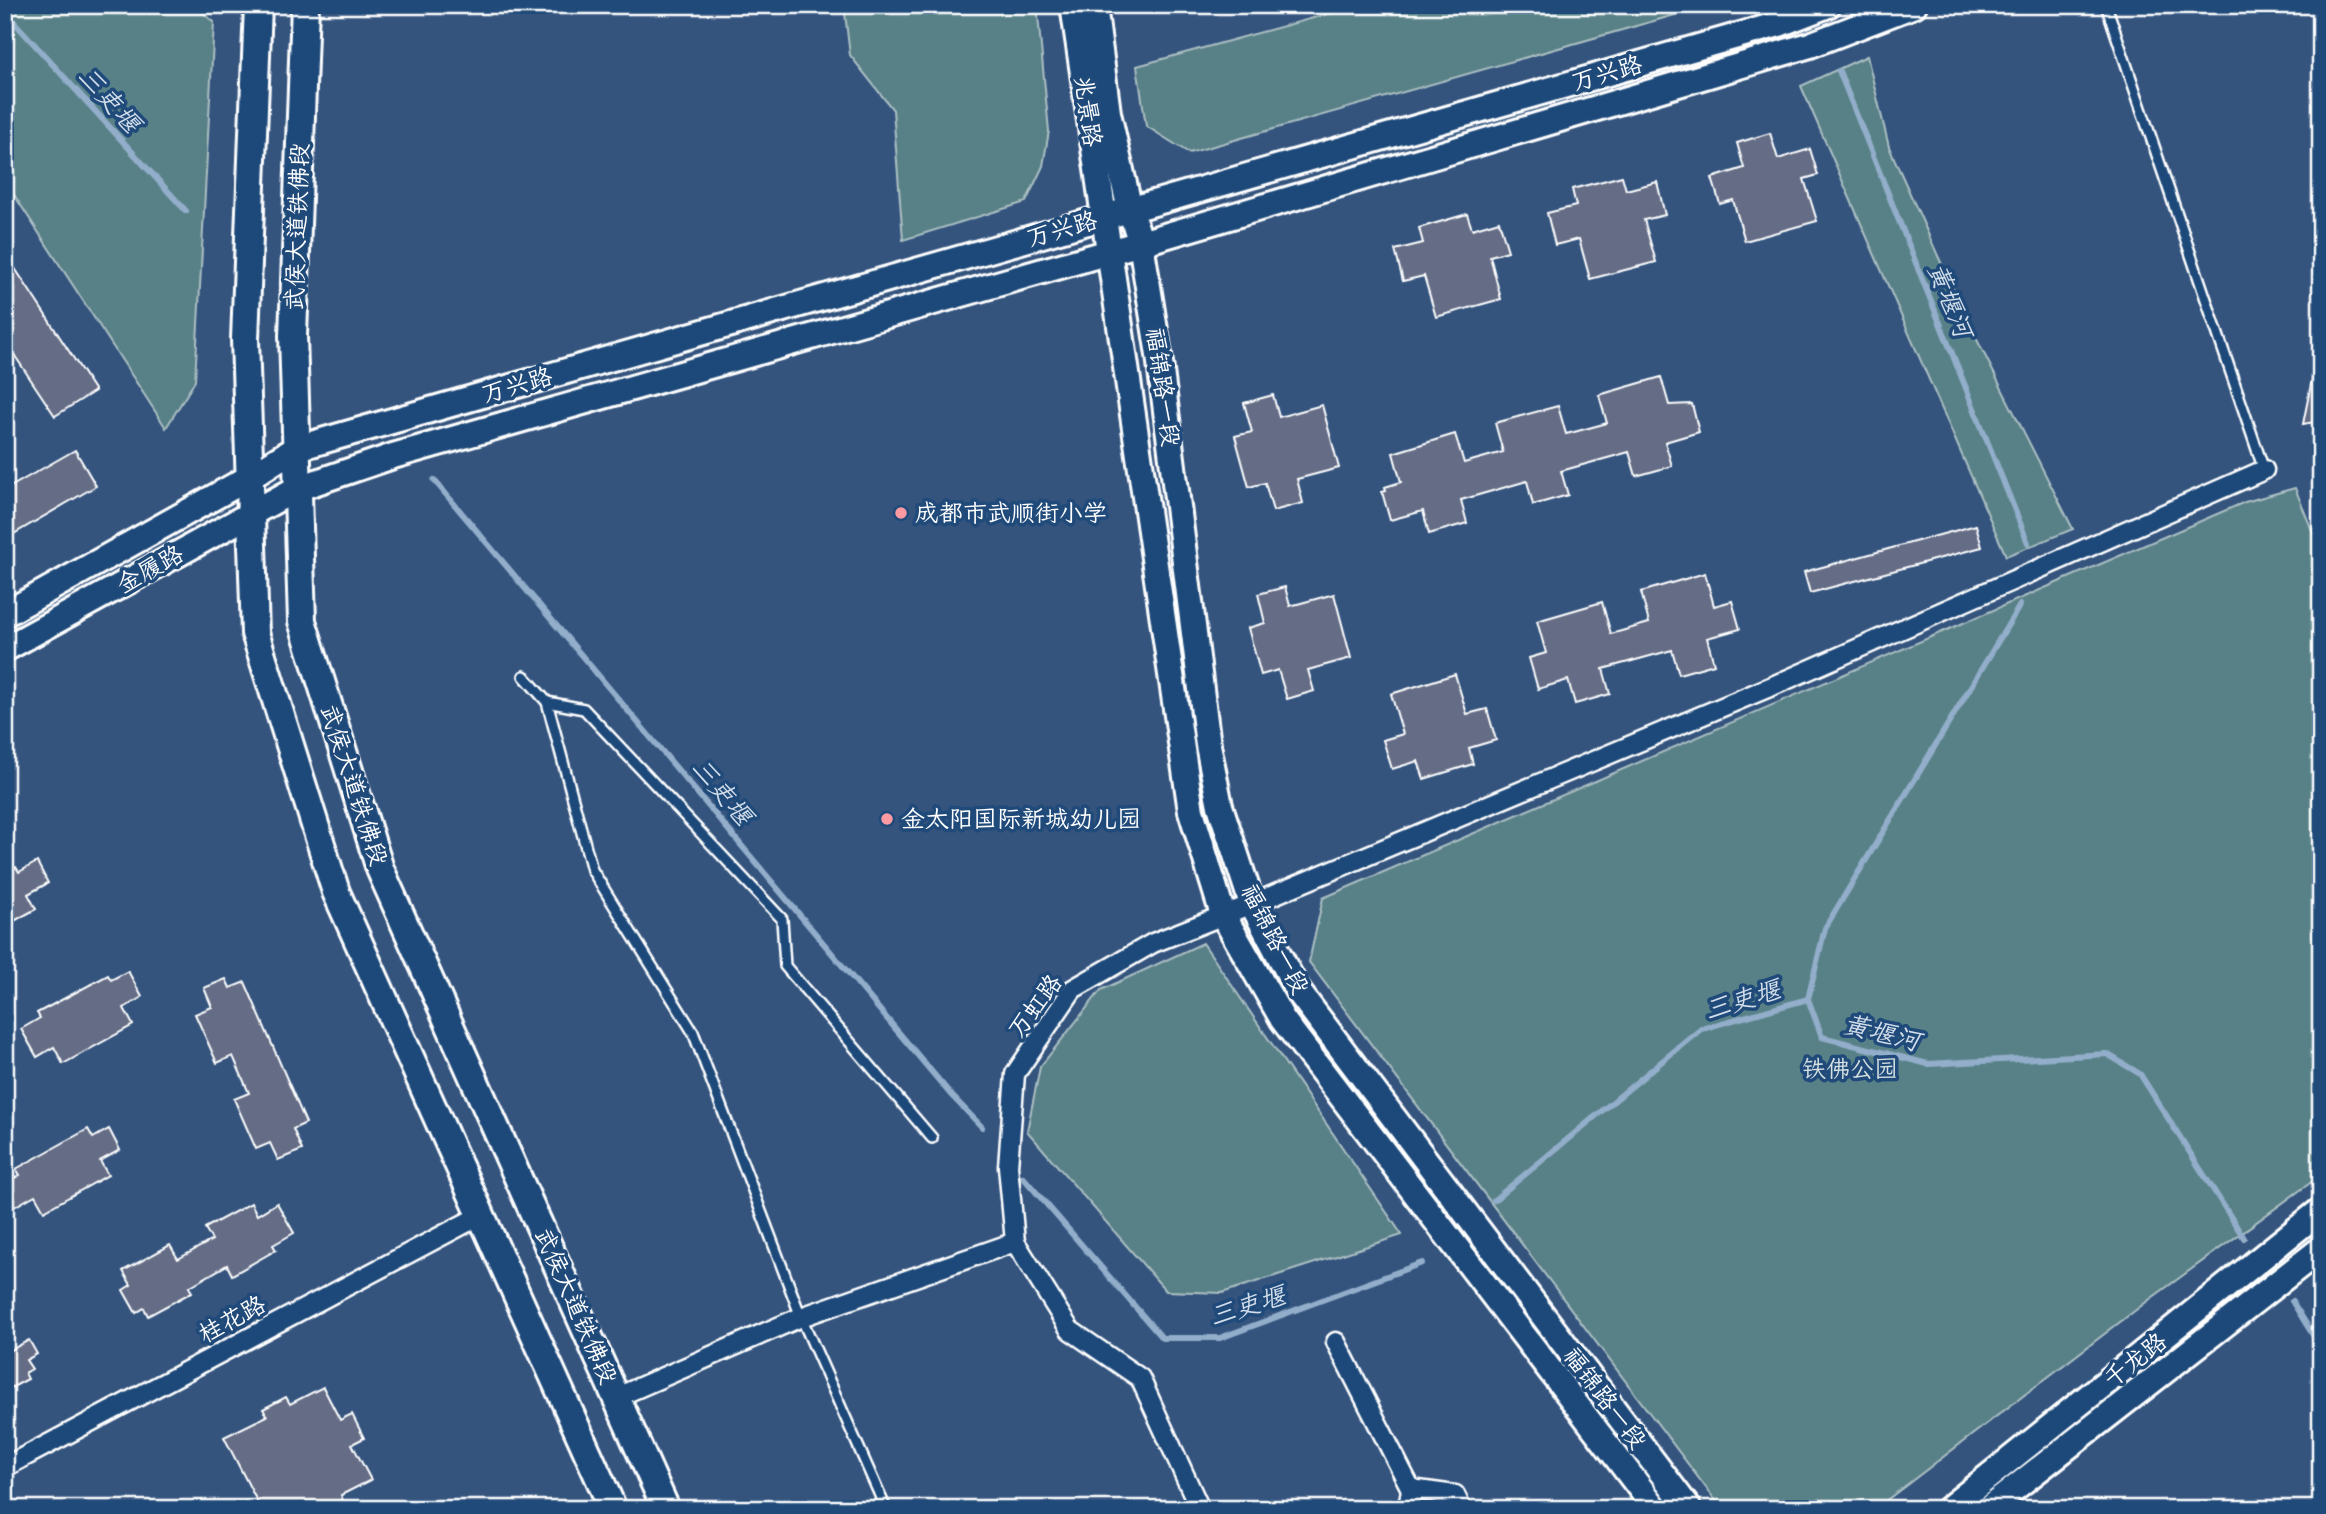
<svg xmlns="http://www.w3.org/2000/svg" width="2326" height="1514" viewBox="0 0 2326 1514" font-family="'Shantell Sans','LXGW WenKai TC',sans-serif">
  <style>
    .green { fill: #598187; stroke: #acc0c3; stroke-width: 2 }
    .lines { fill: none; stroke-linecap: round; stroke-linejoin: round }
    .stream { stroke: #92aeca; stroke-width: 6 }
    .building { fill: #656d86; stroke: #fff; stroke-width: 2 }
    .lane-casing { stroke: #fff; stroke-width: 14 }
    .street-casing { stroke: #fff; stroke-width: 23 }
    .secondary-casing { stroke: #fff; stroke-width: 30 }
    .primary-casing { stroke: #fff; stroke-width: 32 }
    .lane { stroke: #1f4a7a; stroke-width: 9 }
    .street { stroke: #1f4a7a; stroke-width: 18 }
    .secondary { stroke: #1f4a7a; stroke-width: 24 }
    .primary { stroke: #1f4a7a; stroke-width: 26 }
    .poi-dot { fill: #ff9aa2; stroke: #1f4a7a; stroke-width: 2.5 }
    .labels { text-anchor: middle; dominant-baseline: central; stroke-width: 7; stroke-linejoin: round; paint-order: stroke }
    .street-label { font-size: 24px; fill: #fff; stroke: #1f4a7a }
    .poi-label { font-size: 24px; fill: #fff; stroke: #1f4a7a; text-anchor: start }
    .park-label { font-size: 24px; fill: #d6e0e1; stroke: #1f4a7a }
    .water-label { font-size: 26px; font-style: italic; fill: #d2dde9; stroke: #1f4a7a }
  </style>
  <rect width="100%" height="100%" fill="#34547e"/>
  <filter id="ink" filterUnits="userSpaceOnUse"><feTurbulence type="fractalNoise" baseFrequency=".0143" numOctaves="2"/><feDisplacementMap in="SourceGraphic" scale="14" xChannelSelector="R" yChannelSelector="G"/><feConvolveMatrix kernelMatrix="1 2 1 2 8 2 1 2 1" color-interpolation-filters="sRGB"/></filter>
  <g filter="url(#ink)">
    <g class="green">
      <polygon points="5,5 193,5 214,22 195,381 166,428 5,181"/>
      <polygon points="844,5 1037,5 1049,131 1043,166 1026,202 903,240 893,110 850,55"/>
      <polygon points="1361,5 1710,5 1189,153 1146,126 1137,66"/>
      <polygon points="1867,56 1889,147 1966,318 2073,529 2006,556 1801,86"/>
      <polygon points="2295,488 2321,553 2321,1175 2149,1300 1875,1509 1722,1509 1309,962 1323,898 2245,502"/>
      <polygon points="1203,943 1402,1235 1222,1293 1166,1291 1027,1131 1040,1067 1101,990"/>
    </g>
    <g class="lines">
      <g class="stream">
        <polyline points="5,12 186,211"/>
        <polyline points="1839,71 2028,543"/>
        <polyline points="434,480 952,1096 982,1127"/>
        <polyline points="2020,605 1825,928 1808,999 1822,1037 1928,1064 2107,1054 2140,1074 2244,1238"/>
        <polyline points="1023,1177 1162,1338 1220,1338 1422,1263"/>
        <polyline points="1494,1200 1701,1029 1808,999"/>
        <polyline points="2292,1301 2321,1348"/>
      </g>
    </g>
    <g class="building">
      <polygon points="1770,133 1778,159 1810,149 1818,175 1804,179 1817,221 1745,241 1733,200 1720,204 1712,178 1744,168 1737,143"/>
      <polygon points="1622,176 1626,190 1657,182 1665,215 1644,220 1656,262 1590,279 1579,239 1555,245 1547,213 1576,206 1572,189"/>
      <polygon points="1467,214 1472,229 1499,221 1508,251 1490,256 1501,299 1436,317 1424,276 1403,281 1395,250 1423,243 1419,228"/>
      <polygon points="5,253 95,391 55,416 5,341"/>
      <polygon points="2313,374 2321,375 2321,421 2303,424"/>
      <polygon points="1661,377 1669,405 1692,404 1699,432 1665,442 1672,466 1636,476 1629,452 1561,471 1568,495 1533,505 1527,481 1461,500 1467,523 1429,534 1423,511 1390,520 1382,492 1386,491 1385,487 1401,482 1393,453 1455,434 1464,463 1503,452 1495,423 1558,406 1566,434 1574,432 1607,423 1599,395"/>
      <polygon points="1273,395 1279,417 1322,405 1339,468 1297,479 1303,503 1273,511 1265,483 1249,487 1235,436 1252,432 1244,403"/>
      <polygon points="75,450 96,486 5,539 5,490"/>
      <polygon points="1976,525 1982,547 1810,593 1804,572"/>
      <polygon points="1705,573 1714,606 1732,601 1740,629 1707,638 1714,664 1679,674 1672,650 1603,669 1610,694 1575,704 1568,680 1538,689 1529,658 1546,653 1537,621 1602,602 1611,634 1649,623 1641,592"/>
      <polygon points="1285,587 1290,606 1334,594 1351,658 1308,670 1314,691 1287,699 1278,670 1261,675 1248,628 1265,623 1258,594"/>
      <polygon points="1455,674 1467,714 1487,709 1496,740 1469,748 1473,764 1424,779 1418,761 1392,769 1383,740 1403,734 1391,694"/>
      <polygon points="37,862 48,883 28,894 36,909 5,926 5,873 16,867 19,872"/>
      <polygon points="128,971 142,997 124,1008 133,1025 63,1064 54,1047 37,1057 21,1029 40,1018 37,1013 108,975 111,980"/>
      <polygon points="226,979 230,988 245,982 306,1123 293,1129 302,1150 278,1160 270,1143 256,1149 234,1099 249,1093 233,1056 217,1063 195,1014 212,1007 204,988"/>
      <polygon points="88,1129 93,1138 109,1129 120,1150 100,1161 108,1175 44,1211 35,1195 5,1212 5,1183 20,1175 16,1169"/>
      <polygon points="251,1203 257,1215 277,1203 294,1233 273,1245 276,1250 232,1275 227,1265 189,1287 192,1292 148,1316 144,1308 136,1313 123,1290 131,1285 123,1271 170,1245 178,1259 212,1240 205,1228"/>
      <polygon points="29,1340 37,1354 26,1360 32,1369 25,1373 28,1379 5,1391 5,1353"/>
      <polygon points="323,1387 340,1420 352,1414 364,1438 352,1444 371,1480 341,1495 343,1501 328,1509 261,1509 224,1437 267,1416 263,1409 286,1397 290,1404"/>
    </g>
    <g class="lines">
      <defs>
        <g id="lane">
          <polyline points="2106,5 2264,470"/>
          <polyline points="524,676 547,702 592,870 693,1032 801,1317 886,1509"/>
          <polyline points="547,702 584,709 782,919 785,966 932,1138"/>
        </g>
        <g id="street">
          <polyline points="1015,1242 1008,1166 1015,1074 1073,989 1153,943 1252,904 1777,684 2264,470"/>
          <polyline points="1336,1342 1411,1489 1455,1495 1462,1509"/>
          <polyline points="617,1397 801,1317 1015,1242 1070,1330 1140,1378 1200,1509"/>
          <polyline points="5,1467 481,1215"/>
          <polyline points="1408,1509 1411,1489"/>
        </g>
        <g id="secondary">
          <polyline points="1073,5 1191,811 1223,915 1283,1020 1656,1509"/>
          <polyline points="1094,5 1108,113 1130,210 1141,243 1159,355 1208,745 1220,806 1252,904 1298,991 1689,1509"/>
          <polyline points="5,614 250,477 294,449 1779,24 1828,5"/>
          <polyline points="5,649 296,489 393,456 1141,243 1810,45 1914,5"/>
          <polyline points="1948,1509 2321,1210"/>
          <polyline points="1988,1509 2321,1249"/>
        </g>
        <g id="primary">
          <polyline points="258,5 245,339 255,633 336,892 613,1509"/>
          <polyline points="305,5 293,336 302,621 380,869 666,1509"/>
        </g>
      </defs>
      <use href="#lane" class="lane-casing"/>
      <use href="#street" class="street-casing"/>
      <use href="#secondary" class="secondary-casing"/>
      <use href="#primary" class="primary-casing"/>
      <use href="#lane" class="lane"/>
      <use href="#street" class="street"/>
      <use href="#secondary" class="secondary"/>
      <use href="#primary" class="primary"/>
    </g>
  </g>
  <g class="poi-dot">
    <circle cx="901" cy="513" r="7"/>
    <circle cx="887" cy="819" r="7"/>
  </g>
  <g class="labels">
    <g class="street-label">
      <text transform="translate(1607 73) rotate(-16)">万兴路</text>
      <text transform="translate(1088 111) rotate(82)">兆景路</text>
      <text transform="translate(297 227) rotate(-88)">武侯大道铁佛段</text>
      <text transform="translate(1062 229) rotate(-16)">万兴路</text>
      <text transform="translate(517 385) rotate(-16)">万兴路</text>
      <text transform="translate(1163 387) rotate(82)">福锦路一段</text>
      <text transform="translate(150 569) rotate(-29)">金履路</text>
      <text transform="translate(354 785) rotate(72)">武侯大道铁佛段</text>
      <text transform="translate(1275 939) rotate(63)">福锦路一段</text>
      <text transform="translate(1035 1006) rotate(-53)">万虹路</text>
      <text transform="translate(576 1306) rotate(66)">武侯大道铁佛段</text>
      <text transform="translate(232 1319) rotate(-28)">桂花路</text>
      <text transform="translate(2135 1360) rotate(-38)">千龙路</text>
      <text transform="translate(1605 1398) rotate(53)">福锦路一段</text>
    </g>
    <g class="poi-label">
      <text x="915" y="513">成都市武顺街小学</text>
      <text x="901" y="819">金太阳国际新城幼儿园</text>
    </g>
    <g class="park-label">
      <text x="1850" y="1069">铁佛公园</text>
    </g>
    <g class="water-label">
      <text transform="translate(110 99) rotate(48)">三吏堰</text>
      <text transform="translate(1951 300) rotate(68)">黄堰河</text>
      <text transform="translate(723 791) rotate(50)">三吏堰</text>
      <text transform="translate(1742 999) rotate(-17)">三吏堰</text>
      <text transform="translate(1882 1032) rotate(14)">黄堰河</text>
      <text transform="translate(1247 1305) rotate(-17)">三吏堰</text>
    </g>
  </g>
  <rect width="2326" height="1514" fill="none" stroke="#1f4a7a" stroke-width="28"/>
  <rect x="14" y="14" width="2298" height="1486" fill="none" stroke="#fff" stroke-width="2.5" filter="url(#ink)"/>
</svg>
